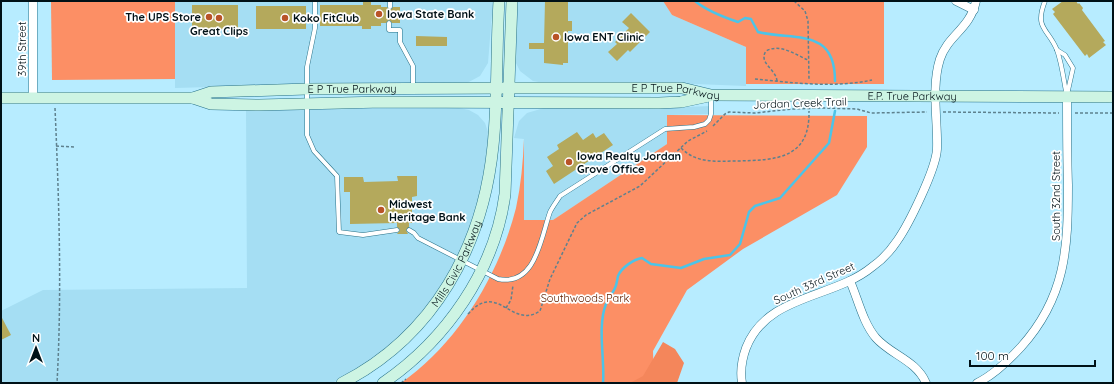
<svg xmlns="http://www.w3.org/2000/svg" width="1114" height="384" viewBox="0 0 1114 384" font-family="Quicksand,sans-serif">
  <style>
    .built { fill: #a5def3 }
    .green { fill: #fc8f65 }
    .forest { fill: #f4865b }
    .lines { fill: none; stroke-linecap: round; stroke-linejoin: round }
    .stream { stroke: #4cc4e8; stroke-width: 2.5 }
    .building { fill: #b4a95c }
    .service-casing { stroke: #277188; stroke-width: 5 }
    .minor-casing { stroke: #277188; stroke-width: 9 }
    .secondary-casing { stroke: #277188; stroke-width: 12 }
    .path { stroke: #5e818e; stroke-width: 1.5; stroke-dasharray: 3 2; stroke-linecap: butt }
    .service { stroke: #fff; stroke-width: 4 }
    .minor { stroke: #fff; stroke-width: 8 }
    .secondary { stroke: #cdf4e3; stroke-width: 11 }
    .poi-dot { fill: #b95327; stroke: #fff; stroke-width: 1.5 }
    .labels { text-anchor: middle; dominant-baseline: central; stroke-width: 3.5; stroke-linejoin: round; paint-order: stroke }
    .poi-label { font-size: 11px; font-weight: bold; fill: #001117; stroke: #fff; text-anchor: start }
    .street-label { font-size: 11px; fill: #001117; stroke: #fff }
    .park-label { font-size: 11px; fill: #642000; stroke: #fff }
  </style>
  <rect width="100%" height="100%" fill="#b7ecff"/>
  <g class="built">
    <polygon points="175,1 493,1 488,63 480,76 467,83 280,85 175,88"/>
    <polygon points="517,1 663,1 672,15 746,47 746,86 670,83 544,83 533,81 520,71 515,61"/>
    <polygon points="711,106 711,114 668,115 667,144 553,220 524,220 524,139 514,138 519,121 527,113 544,108 659,108"/>
    <polygon points="459,108 469,110 478,115 485,123 489,135 480,197 470,229 448,277 428,306 404,332 378,355 350,374 332,383 1,383 1,311 43,290 247,288 246,110"/>
  </g>
  <g class="green">
    <polygon points="51,1 175,1 175,79 52,80"/>
    <polygon points="663,1 884,1 884,84 746,84 746,47 672,15"/>
    <path d="M667 115 867 116V147L837 195 743 249 687 290 653 351 654 383H401C458 343 499 275 516 208 521 185 523 162 524 139V220H553L667 144Z"/>
  </g>
  <polygon class="forest" points="663,342 675,349 684,363 677,383 630,383 643,376"/>
  <g class="lines">
    <g class="stream">
      <path d="M695 1C707 11 723 17 738 22L745 18 751 19 758 32C794 41 835 27 835 81"/>
      <path d="M603 383C605 359 597 327 606 304 608 298 613 293 615 288 617 284 617 280 618 276 621 268 634 259 642 258L651 264 681 268 704 259 730 255 740 244 749 212 755 206 780 198 829 143 835 111"/>
    </g>
  </g>
  <g class="building">
    <polygon points="545,1 568,1 568,21 572,21 572,31 568,31 568,63 563,63 563,65 544,63 544,49 529,49 529,43 544,43"/>
    <polygon points="1063,1 1076,1 1078,4 1079,3 1083,8 1082,10 1105,41 1103,42 1106,45 1089,58 1087,54 1085,56 1053,14 1055,12 1052,9"/>
    <polygon points="363,2 371,2 371,5 381,5 381,7 387,7 390,10 393,7 400,7 400,23 392,23 389,20 386,23 381,23 381,26 371,26 371,29 362,29 362,26 320,26 320,5 363,5"/>
    <rect x="192" y="5" width="46" height="24"/>
    <rect x="256" y="6" width="50" height="23"/>
    <polygon points="631,13 650,32 630,52 628,50 617,61 608,52 617,44 615,42 629,28 622,22"/>
    <polygon points="416,36 447,37 447,46 416,46"/>
    <polygon points="577,132 583,140 593,133 596,138 604,133 613,145 554,184 546,171 553,166 547,157 559,149 557,145"/>
    <polygon points="397,176 417,176 417,196 412,197 412,223 409,223 409,227 406,230 408,234 397,234 400,230 397,227 397,223 350,224 350,192 344,192 344,177 363,177 364,182 398,181"/>
    <polygon points="1,316 11,335 1,340"/>
  </g>
  <g class="lines">
    <defs>
      <g id="service">
        <polyline points="315,1 315,28 307,67 307,135 314,151 337,176 339,232 363,235 397,230"/>
        <polyline points="390,1 390,7"/>
        <path d="M1045 1C1034 29 1048 28 1057 50 1062 64 1064 82 1067 97"/>
        <polyline points="389,23 389,30 400,30 400,42 413,66 413,87"/>
        <polyline points="1057,50 1065,55 1073,68 1067,95"/>
        <path d="M409 230 414 233 418 238 498 279C536 287 541 237 550 212 553 206 557 201 560 196L665 129 694 127 705 124 709 120 711 114V96"/>
      </g>
      <g id="minor">
        <polyline points="956,1 974,10"/>
        <polyline points="33,98 33,1"/>
        <path d="M850 281C858 299 863 323 876 338 891 355 916 360 926 383"/>
        <path d="M742 383C740 371 742 359 746 348 767 294 833 299 872 267 882 260 891 250 897 241 909 224 936 169 937 149 938 121 931 87 940 59 948 35 970 29 976 1"/>
        <path d="M977 383C994 375 1009 360 1021 347 1066 297 1068 248 1068 185 1067 156 1067 126 1067 97"/>
      </g>
      <g id="secondary">
        <path id="s1" d="M1 98H193L211 92 307 89 509 88H682L711 95 1113 97"/>
        <polyline points="193,98 211,104 259,105 383,102 659,103 681,102 709,96"/>
        <path id="s2" d="M342 383C434 336 483 246 493 146 498 98 496 49 499 1"/>
        <path d="M383 383C446 340 495 270 505 194L512 1"/>
      </g>
    </defs>
    <use href="#service" class="service-casing"/>
    <use href="#minor" class="minor-casing"/>
    <use href="#secondary" class="secondary-casing"/>
    <g class="path">
      <polyline points="794,1 805,11 808,21 809,80"/>
      <path d="M755 79C793 83 835 88 872 80"/>
      <path d="M777 81C776 69 758 63 766 51 780 43 796 55 808 60"/>
      <path d="M55 108C59 199 62 292 57 383"/>
      <polyline points="943,112 1059,113"/>
      <polyline points="1075,113 1113,113"/>
      <polyline points="713,126 725,114 729,112 755,113 792,109 823,108 857,109 871,113 927,112"/>
      <polyline points="56,146 75,147"/>
      <path d="M681 148C697 164 717 161 738 161 776 160 810 159 809 111"/>
      <polyline points="506,308 511,300 513,285"/>
      <path d="M468 314C498 280 511 330 540 311L550 279 577 223 586 215 640 186 688 141 707 131"/>
      <polyline points="401,383 406,379"/>
    </g>
    <use href="#service" class="service"/>
    <use href="#minor" class="minor"/>
    <use href="#secondary" class="secondary"/>
  </g>
  <g class="poi-dot">
    <circle cx="379" cy="14" r="4"/>
    <circle cx="209" cy="17" r="4"/>
    <circle cx="219" cy="18" r="4"/>
    <circle cx="285" cy="18" r="4"/>
    <circle cx="556" cy="37" r="4"/>
    <circle cx="569" cy="162" r="4"/>
    <circle cx="381" cy="210" r="4"/>
  </g>
  <g class="labels">
    <g class="poi-label">
      <text x="387" y="14">Iowa State Bank</text>
      <text x="201" y="17" text-anchor="end">The UPS Store</text>
      <text x="293" y="18">Koko FitClub</text>
      <text x="219" y="31" text-anchor="middle">Great Clips</text>
      <text x="564" y="37">Iowa ENT Clinic</text>
      <text x="577" y="156">Iowa Realty Jordan<tspan x="577" dy="13">Grove Office</tspan></text>
      <text x="389" y="204">Midwest<tspan x="389" dy="13">Heritage Bank</tspan></text>
    </g>
    <g class="street-label">
      <text transform="translate(22 49) rotate(-90)">39th Street</text>
      <text stroke="none"><textPath href="#s1" startOffset="352">E P True Parkway</textPath></text>
      <text stroke="none"><textPath href="#s1" startOffset="676">E P True Parkway</textPath></text>
      <text stroke="none"><textPath href="#s1" startOffset="913">E.P. True Parkway</textPath></text>
      <text transform="translate(800 103) rotate(-2)">Jordan Creek Trail</text>
      <text transform="translate(1056 196) rotate(-90)">South 32nd Street</text>
      <text stroke="none"><textPath href="#s2" startOffset="169">Mills Civic Parkway</textPath></text>
      <text transform="translate(814 283) rotate(-24)">South 33rd Street</text>
    </g>
    <g class="park-label">
      <text x="585" y="298">Southwoods Park</text>
    </g>
  </g>
  <rect width="1114" height="384" fill="none" stroke="#001117" stroke-width="4"/>
  <g transform="translate(36 348)" stroke="#ffffff" stroke-width="3" paint-order="stroke">
  <path d="M0-3L7 15L0 10L-7 15Z" fill="#001117"/>
  <text y="-6" font-size="11" font-weight="bold" text-anchor="middle" fill="#001117">N</text>
  </g>
  <path d="M970 360v6h125v-6" fill="none" stroke="#001117" stroke-width="2"/>
  <text x="976" y="360" font-size="12" fill="#001117" stroke="#ffffff" stroke-width="3" paint-order="stroke">100 m</text>
</svg>
